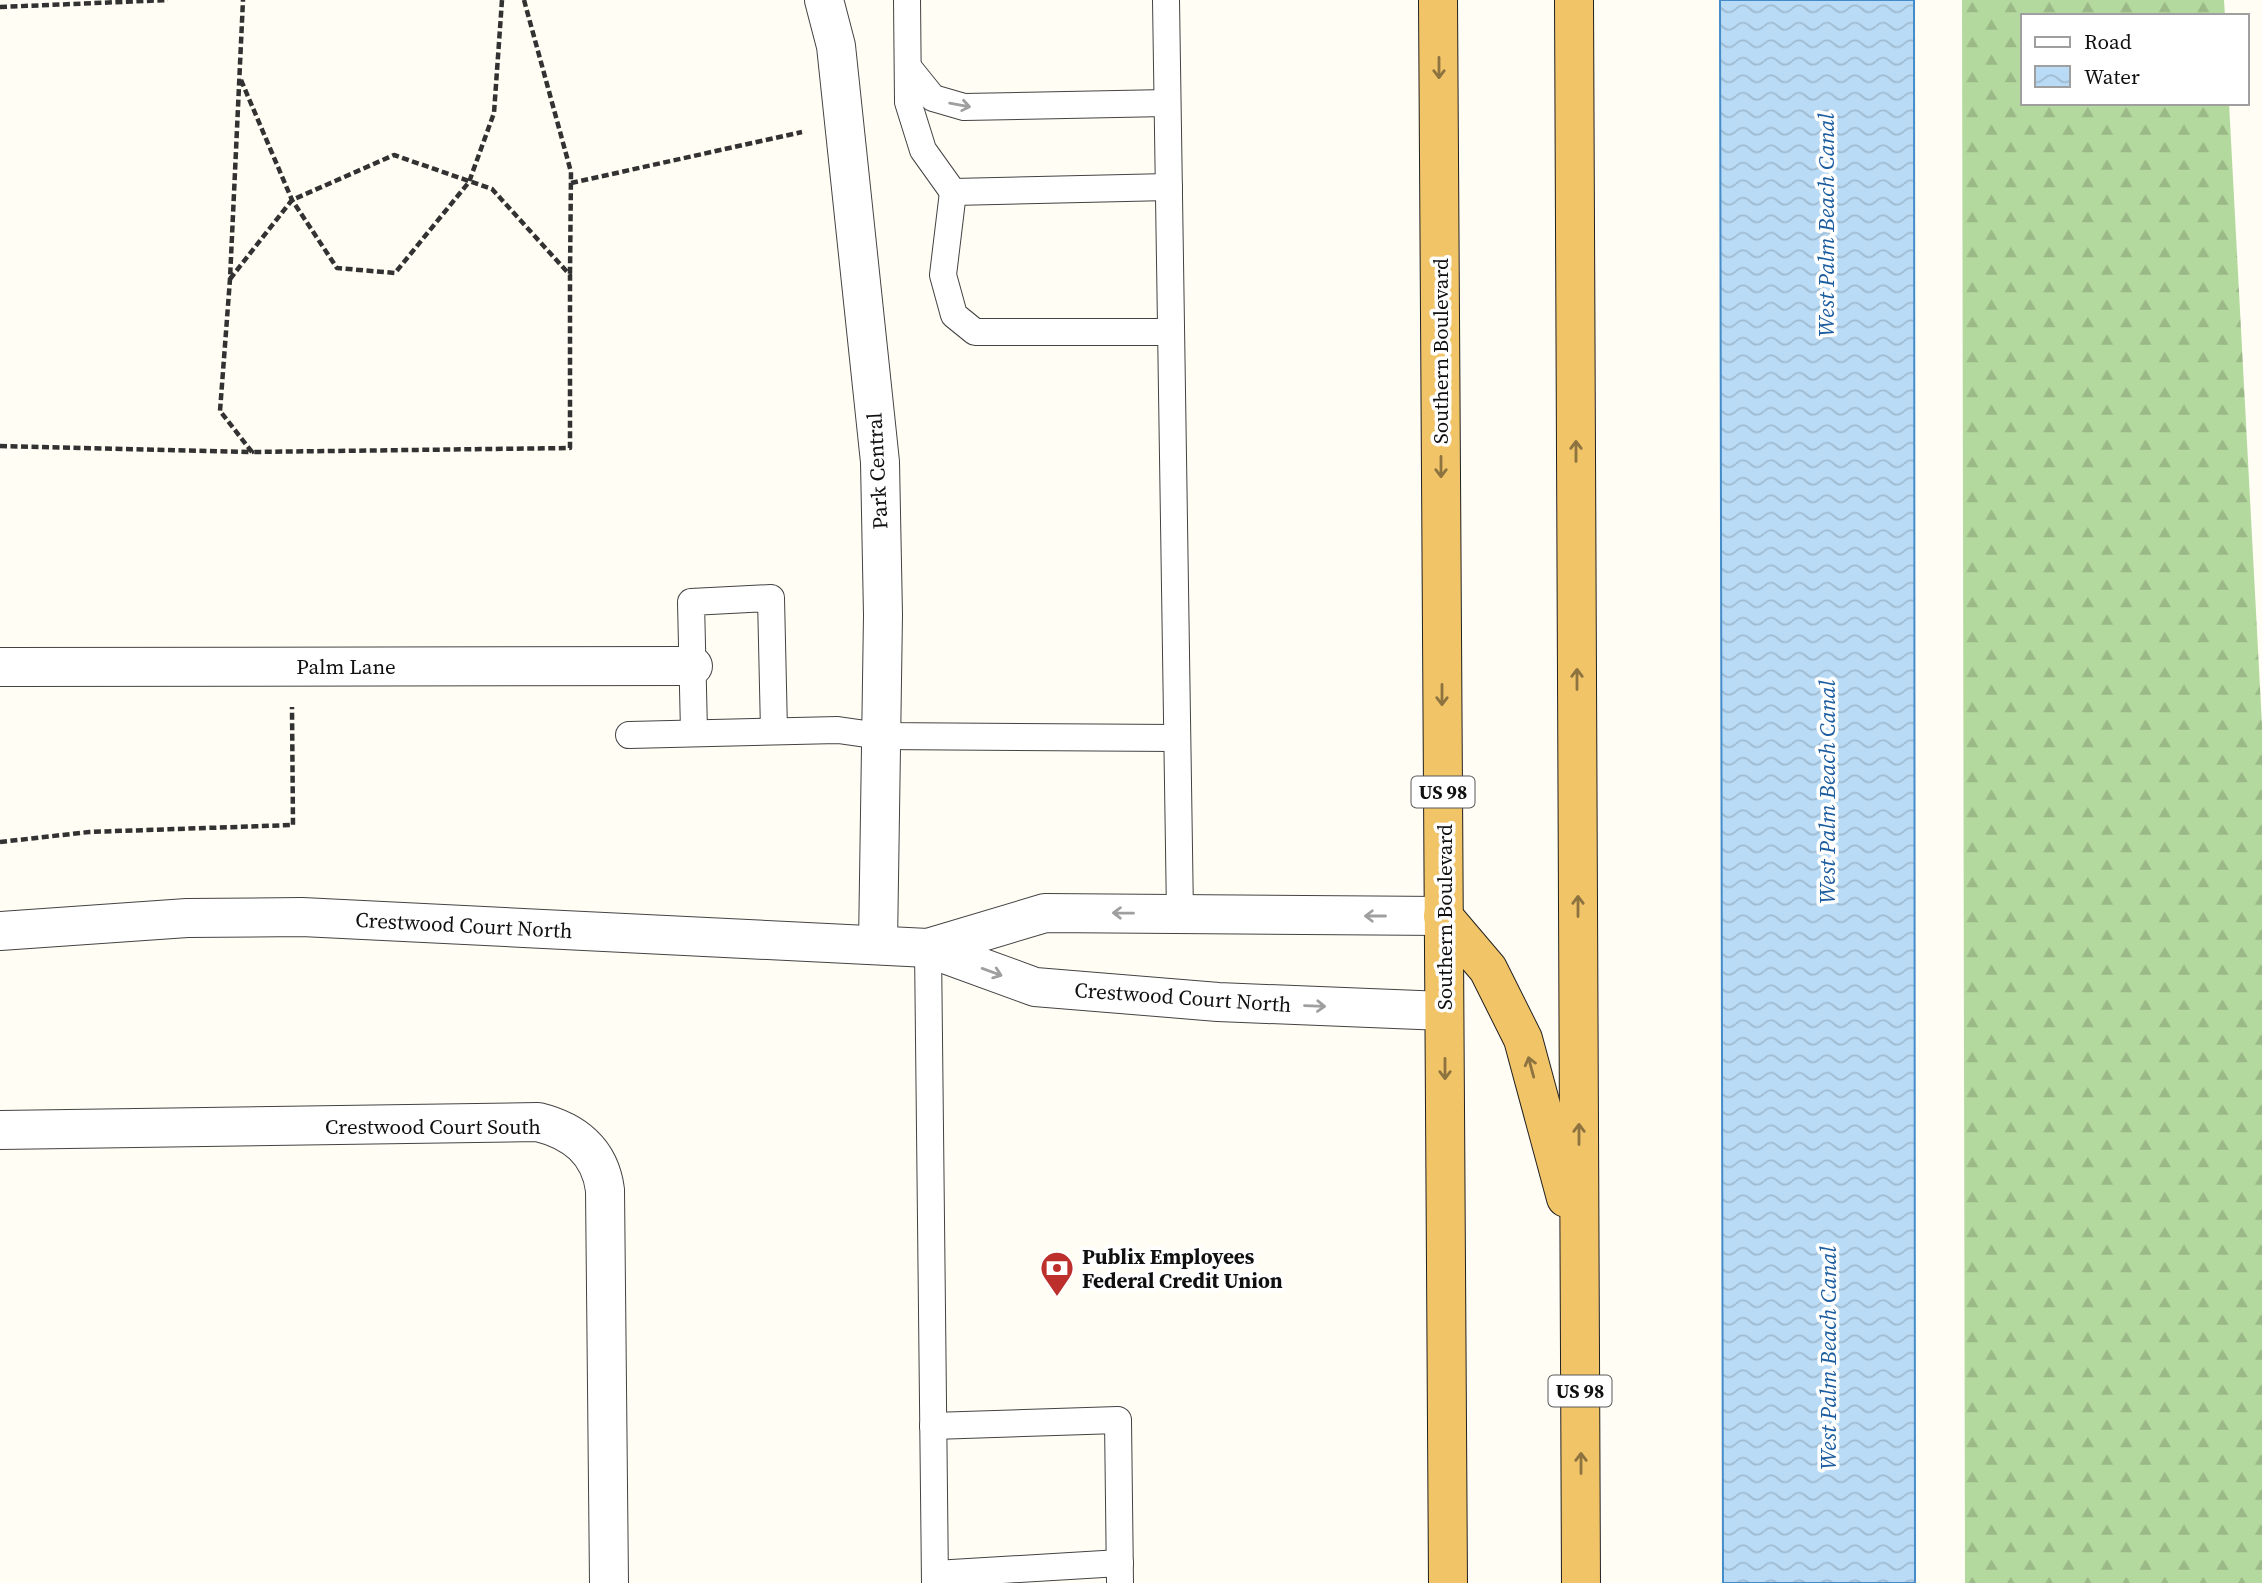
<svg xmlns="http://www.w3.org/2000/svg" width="2262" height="1583" viewBox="0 0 2262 1583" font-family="'Source Serif 4',serif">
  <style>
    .forest { fill: url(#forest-firs) }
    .water { fill: url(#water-waves); stroke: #448bc9; stroke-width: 2 }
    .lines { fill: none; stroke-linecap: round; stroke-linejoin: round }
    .service-casing { stroke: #434343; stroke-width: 28 }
    .minor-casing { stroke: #434343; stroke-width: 40 }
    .trunk-casing { stroke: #212121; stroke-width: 40 }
    .path { stroke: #323232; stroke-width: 4.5; stroke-dasharray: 7 3.5; stroke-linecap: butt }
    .service { stroke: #fff; stroke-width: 26 }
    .minor { stroke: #fff; stroke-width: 38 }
    .trunk { stroke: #f2c468; stroke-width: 38 }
    .oneway { stroke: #8c7340 }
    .oneway2 { stroke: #9f9f9f }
    .labels { text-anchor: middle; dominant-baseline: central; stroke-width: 7; stroke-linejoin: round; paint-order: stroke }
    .shield { fill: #fff; stroke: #585858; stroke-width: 2 }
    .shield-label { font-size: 19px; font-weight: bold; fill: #101010 }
    .street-label { font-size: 21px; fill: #101010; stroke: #fff }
    .poi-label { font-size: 21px; font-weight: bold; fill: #101010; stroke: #fff; text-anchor: start }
    .water-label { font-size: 23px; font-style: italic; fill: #1c5da0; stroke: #fff }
  </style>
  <defs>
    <pattern id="forest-firs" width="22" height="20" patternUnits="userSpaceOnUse" patternTransform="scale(1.75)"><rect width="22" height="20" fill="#b4d99e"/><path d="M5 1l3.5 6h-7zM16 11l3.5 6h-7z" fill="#9ab987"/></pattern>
    <pattern id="water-waves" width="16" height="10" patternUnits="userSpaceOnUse" patternTransform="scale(1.75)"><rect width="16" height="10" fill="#badbf5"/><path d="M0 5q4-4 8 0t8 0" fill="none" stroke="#9fbbd1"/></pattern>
  </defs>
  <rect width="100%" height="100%" fill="#fffdf4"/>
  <polygon class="forest" points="1962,0 2224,0 2225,16 2022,16 2022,103 2229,103 2262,725 2262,1583 1965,1583"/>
  <polygon class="water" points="1720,0 1914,0 1915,1583 1723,1583"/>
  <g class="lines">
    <defs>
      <g id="service">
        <polyline points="907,0 908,102 923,150 953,192"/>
        <polyline points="1166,0 1180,914"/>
        <polyline points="908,67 933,98 964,107 1167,103"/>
        <polyline points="1169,187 953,192 943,275 954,315 975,332 1171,332"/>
        <polyline points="694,732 691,602 771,598 774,731"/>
        <polyline points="629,735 838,730 880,736 1176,738"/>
        <polyline points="928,948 935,1583"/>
        <polyline points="933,1426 1118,1420 1120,1583"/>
        <polyline points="935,1574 1120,1563"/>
      </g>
      <g id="minor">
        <polyline points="824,0 836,46 880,462 883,615 878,945"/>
        <polyline points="0,667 693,666"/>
        <polyline points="0,931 187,918 302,917 928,948 1035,987 1218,1002 1444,1011"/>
        <polyline points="928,948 1045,913 1443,916"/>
        <path d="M0 1130 538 1122C574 1131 600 1151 605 1190L609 1583"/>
      </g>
      <g id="trunk">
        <polyline points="1438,0 1448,1583"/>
        <polyline points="1574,0 1581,1583"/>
        <polyline points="1443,916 1488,969 1523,1039 1566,1198"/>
      </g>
    </defs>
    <use href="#service" class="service-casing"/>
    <use href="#minor" class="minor-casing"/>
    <use href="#trunk" class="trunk-casing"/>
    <g class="path">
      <polyline points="524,0 571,172 570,274"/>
      <polyline points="0,7 168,0"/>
      <polyline points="241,80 292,200 337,268 395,273 469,182 494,113 502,0"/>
      <polyline points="571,183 802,132"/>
      <polyline points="230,279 292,200 394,155 492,189 570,275 570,448 252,452"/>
      <polyline points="0,446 252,452 220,411 230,279 243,0"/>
      <polyline points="0,842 89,832 293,825 292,707"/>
    </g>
    <use href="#service" class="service"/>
    <use href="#minor" class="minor"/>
    <use href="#trunk" class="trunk"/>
  </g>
  <defs><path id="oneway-shaft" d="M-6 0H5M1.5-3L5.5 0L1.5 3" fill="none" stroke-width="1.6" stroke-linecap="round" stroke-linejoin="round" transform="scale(1.75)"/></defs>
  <g class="oneway">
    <use href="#oneway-shaft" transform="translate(1439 68) rotate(90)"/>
    <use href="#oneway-shaft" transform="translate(1576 451) rotate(-90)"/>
    <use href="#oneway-shaft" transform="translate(1441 467) rotate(90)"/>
    <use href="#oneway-shaft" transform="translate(1577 679) rotate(-90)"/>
    <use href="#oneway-shaft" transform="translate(1442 695) rotate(90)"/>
    <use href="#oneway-shaft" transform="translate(1578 906) rotate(-90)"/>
    <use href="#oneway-shaft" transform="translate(1531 1067) rotate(-105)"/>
    <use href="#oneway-shaft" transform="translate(1445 1069) rotate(90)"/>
    <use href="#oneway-shaft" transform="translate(1579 1134) rotate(-90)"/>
    <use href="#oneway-shaft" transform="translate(1581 1463) rotate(-90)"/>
  </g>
  <g class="oneway2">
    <use href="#oneway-shaft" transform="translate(960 105) rotate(10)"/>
    <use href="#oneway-shaft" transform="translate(1123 913) rotate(-179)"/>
    <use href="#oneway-shaft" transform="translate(1375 916) rotate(-180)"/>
    <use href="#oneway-shaft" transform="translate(992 972) rotate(20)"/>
    <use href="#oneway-shaft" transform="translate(1315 1006) rotate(2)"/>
  </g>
  <defs>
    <symbol id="bank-pin" viewBox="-11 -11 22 30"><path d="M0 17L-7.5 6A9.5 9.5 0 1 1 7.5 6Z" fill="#bd2f2c" stroke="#fff"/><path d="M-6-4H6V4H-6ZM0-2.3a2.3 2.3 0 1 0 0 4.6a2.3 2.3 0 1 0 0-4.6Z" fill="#fff"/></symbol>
  </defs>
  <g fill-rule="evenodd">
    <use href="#bank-pin" x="1038" y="1249" width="38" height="52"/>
  </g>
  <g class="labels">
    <g class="shield">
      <rect x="1411.5" y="776.5" width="63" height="31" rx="5"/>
      <rect x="1548.5" y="1375.5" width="63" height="31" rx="5"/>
    </g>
    <g class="shield-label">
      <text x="1443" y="792">US 98</text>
      <text x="1580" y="1391">US 98</text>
    </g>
    <g class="street-label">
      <text transform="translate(1440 351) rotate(-90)">Southern Boulevard</text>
      <text transform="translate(877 471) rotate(-93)">Park Central</text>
      <text x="346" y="666">Palm Lane</text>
      <text transform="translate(1444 917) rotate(-90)">Southern Boulevard</text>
      <text transform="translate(464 925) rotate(3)">Crestwood Court North</text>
      <text transform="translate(1183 997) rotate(4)">Crestwood Court North</text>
      <text x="433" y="1126">Crestwood Court South</text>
    </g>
    <g class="poi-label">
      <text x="1082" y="1256">Publix Employees<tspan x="1082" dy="24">Federal Credit Union</tspan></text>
    </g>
    <g class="water-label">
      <text transform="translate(1826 225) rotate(-90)">West Palm Beach Canal</text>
      <text transform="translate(1827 792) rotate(-90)">West Palm Beach Canal</text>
      <text transform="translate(1828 1358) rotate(-90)">West Palm Beach Canal</text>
    </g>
  </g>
  <rect x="2021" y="14" width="228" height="91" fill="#ffffff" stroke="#9f9f9f" stroke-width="2"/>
  <rect x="2035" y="37" width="35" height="10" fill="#ffffff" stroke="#9f9f9f" stroke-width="2"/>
  <text x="2084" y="49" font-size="21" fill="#101010">Road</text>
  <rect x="2035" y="66" width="35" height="21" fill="url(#water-waves)" stroke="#9f9f9f" stroke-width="2"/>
  <text x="2084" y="84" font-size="21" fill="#101010">Water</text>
</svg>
